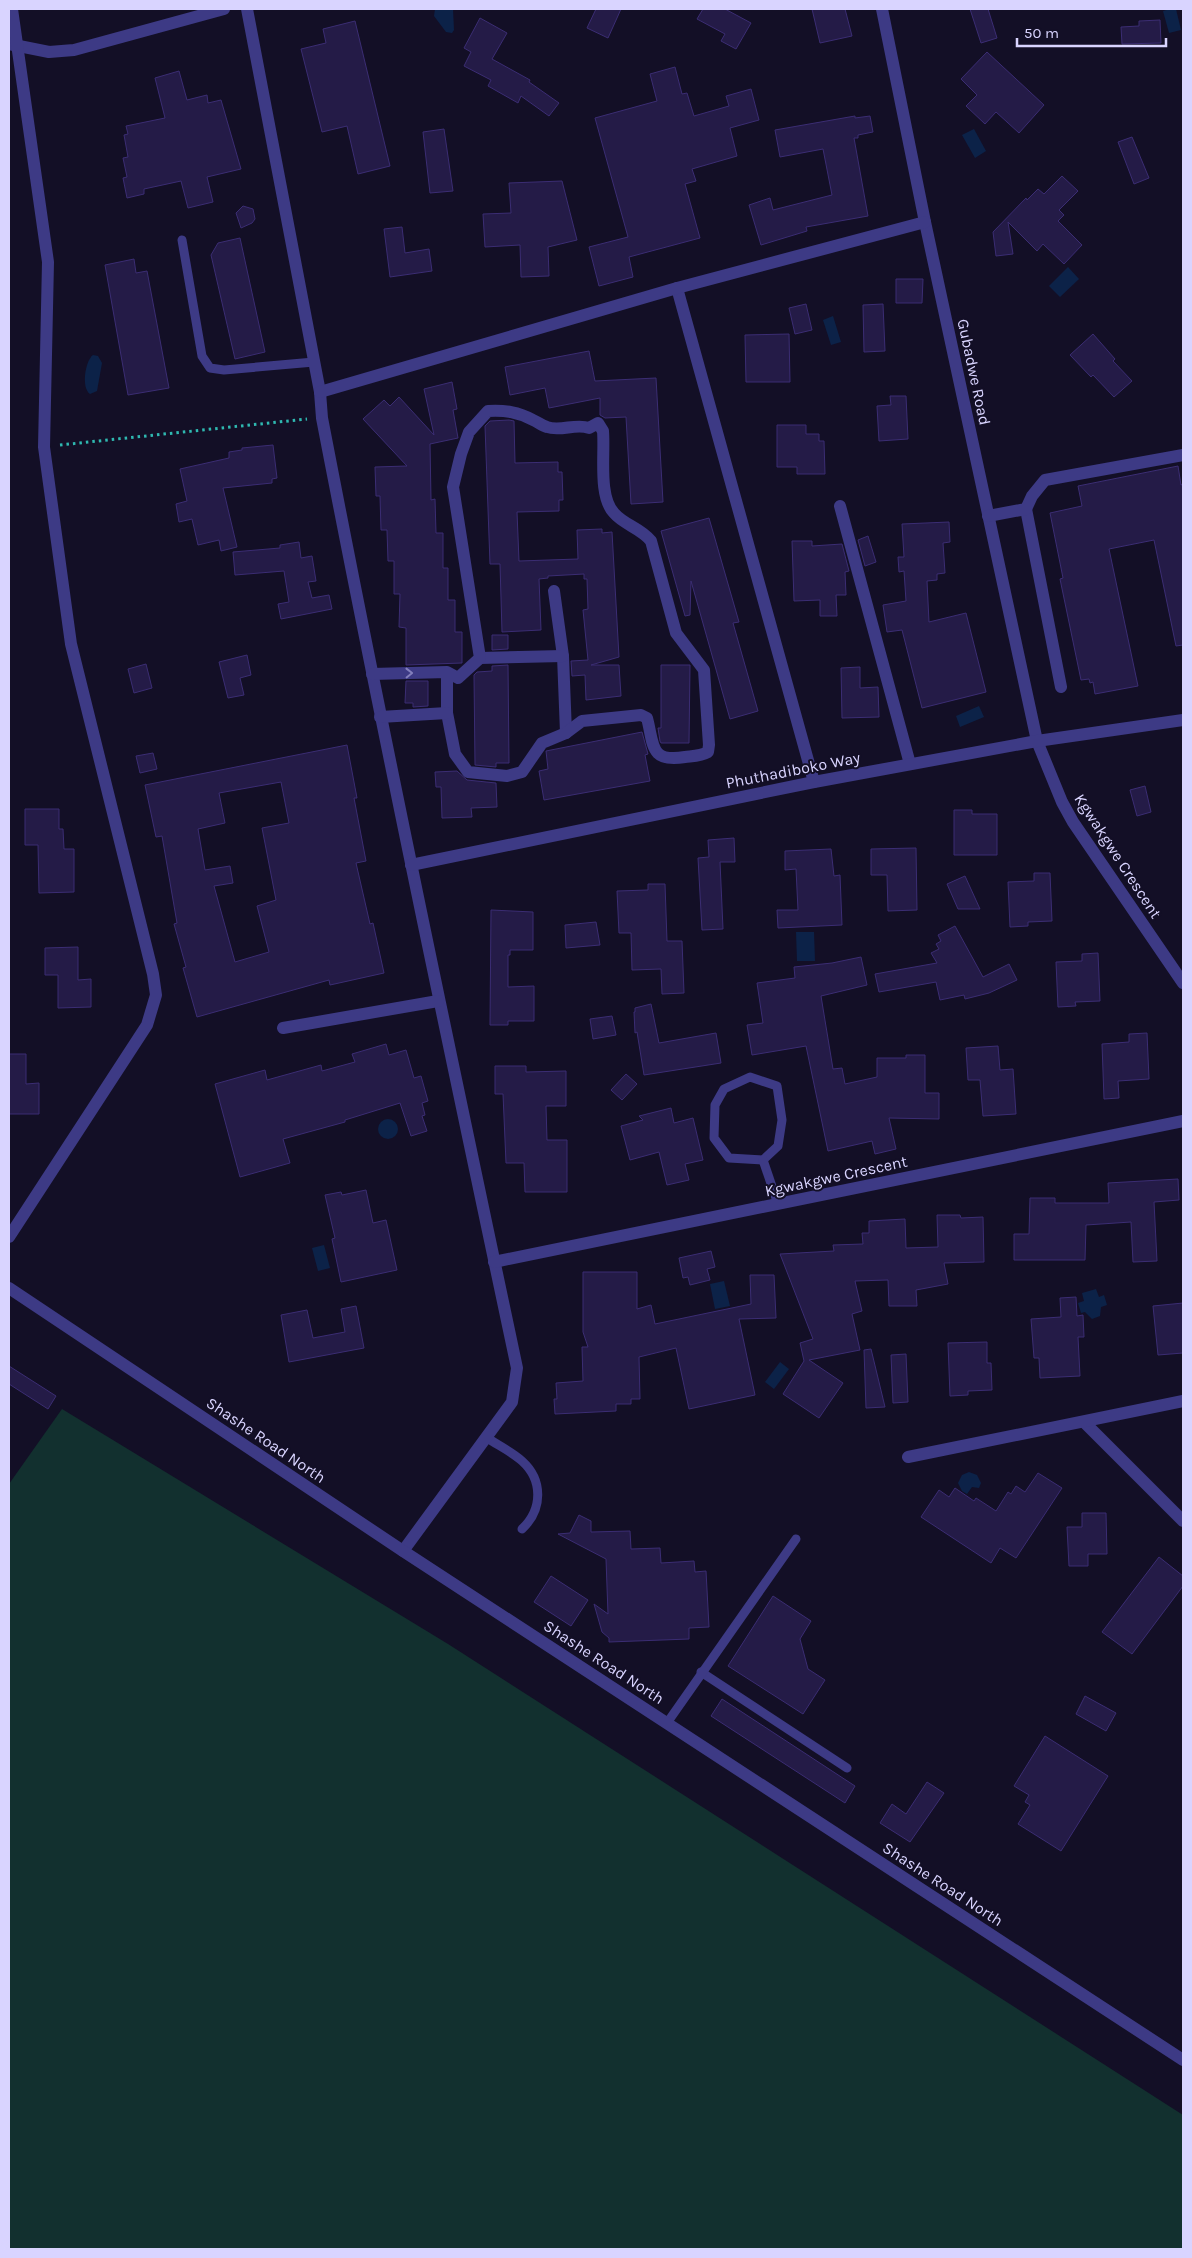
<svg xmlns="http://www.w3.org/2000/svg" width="1192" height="2258" viewBox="0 0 1192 2258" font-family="Karla,sans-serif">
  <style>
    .green { fill: #12302f }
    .water { fill: #0c2248 }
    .building { fill: #241b47; stroke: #3b2d73; fill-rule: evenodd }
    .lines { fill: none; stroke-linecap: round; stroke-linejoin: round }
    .path { stroke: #2fb8b0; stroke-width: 3; stroke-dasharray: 2.5 4; stroke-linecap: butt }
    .service { stroke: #3d3a85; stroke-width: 9 }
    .minor { stroke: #3d3a85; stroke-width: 12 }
    .oneway { stroke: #837fbc }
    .labels { text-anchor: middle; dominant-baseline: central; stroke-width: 4; stroke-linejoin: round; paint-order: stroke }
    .street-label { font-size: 16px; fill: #d9d4ff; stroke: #130f26 }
  </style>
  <rect width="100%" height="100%" fill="#130f26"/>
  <polygon class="green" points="62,1409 448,1644 1183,2115 1183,2249 9,2249 9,1484"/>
  <g class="water">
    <polygon points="435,9 453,9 454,30 452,33 446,32 434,16"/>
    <polygon points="1170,9 1176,9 1181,30 1169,33 1163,11"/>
    <polygon points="974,129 986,151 975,158 962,135"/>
    <polygon points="1068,267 1079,279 1060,297 1049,286"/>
    <polygon points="833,316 841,342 831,345 823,320"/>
    <path d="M93 355 98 356 102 363 97 391 90 394C81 388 85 361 93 355Z"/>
    <polygon points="979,706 984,717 960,727 956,716"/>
    <polygon points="796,932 814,932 815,961 797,961"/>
    <circle cx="388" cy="1129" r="10"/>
    <polygon points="324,1245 330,1268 318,1271 312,1248"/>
    <polygon points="724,1281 730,1306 715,1309 710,1284"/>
    <polygon points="1096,1289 1099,1297 1104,1295 1107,1305 1101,1307 1100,1316 1092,1319 1085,1312 1081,1313 1078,1303 1084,1301 1082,1293"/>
    <polygon points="780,1362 789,1369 774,1389 765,1382"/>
    <polygon points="969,1472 977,1475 981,1483 979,1488 972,1487 967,1494 962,1491 958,1483 962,1475"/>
  </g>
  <g class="building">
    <polygon points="596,9 621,9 608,38 587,28"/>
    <polygon points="703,9 725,9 751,23 736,49 721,41 725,34 697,19"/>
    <polygon points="812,9 845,9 852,36 820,43"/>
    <polygon points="970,9 988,9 997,38 981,43"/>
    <polygon points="480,18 507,33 492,59 530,80 529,82 559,103 549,116 521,96 518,103 488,86 491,80 464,66 471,52 464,48"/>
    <polygon points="1160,20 1161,43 1122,44 1121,27 1139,26 1139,21"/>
    <polygon points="355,21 390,166 358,174 347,126 322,132 301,49 326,43 323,29"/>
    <polygon points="987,52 1044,105 1019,133 996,112 985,124 966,106 977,95 961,79"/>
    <polygon points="675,67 682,94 687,93 694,116 729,106 726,96 751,89 759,120 730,128 737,156 692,169 696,181 685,184 700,238 629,257 633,277 599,286 589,247 628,237 595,118 657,101 650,74"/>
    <polygon points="179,71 187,100 207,95 208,103 221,100 241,169 207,177 213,202 188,208 181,181 144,189 144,194 127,198 123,178 127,177 123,158 128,157 124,135 128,134 126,126 165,118 155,78"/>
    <polygon points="855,116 855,118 870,116 873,132 858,135 858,138 854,138 868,216 806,227 807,231 761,245 749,205 770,198 773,210 832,195 823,149 780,157 775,130"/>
    <polygon points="444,129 453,191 430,193 423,132"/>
    <polygon points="1132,137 1149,178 1134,184 1118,142"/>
    <polygon points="1062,176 1078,191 1059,210 1064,215 1058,221 1082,245 1064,264 1043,244 1037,251 1008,222 1013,254 996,256 993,232 1026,198 1027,200 1038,189 1044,194"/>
    <polygon points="562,181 577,240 548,247 549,276 521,277 520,245 485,247 483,214 511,213 509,183"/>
    <polygon points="243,206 253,209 255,219 252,223 241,228 236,213"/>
    <polygon points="402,227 405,253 429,249 432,271 390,277 384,229"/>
    <polygon points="240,238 265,352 235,359 211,255 218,243"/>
    <polygon points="134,259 136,273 147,271 169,388 128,395 105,265"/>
    <polygon points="896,279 923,279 922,303 896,303"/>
    <polygon points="806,304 812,330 795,334 789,308"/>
    <polygon points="883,304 885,351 864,352 863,305"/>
    <polygon points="789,334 790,382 746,382 745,335"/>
    <polygon points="1093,334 1115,359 1113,361 1132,381 1114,397 1093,375 1091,377 1070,355"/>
    <polygon points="589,351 595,381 656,378 663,502 631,504 626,417 605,418 600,415 600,398 549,408 545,388 510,395 505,367"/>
    <polygon points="452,382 457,409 453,410 458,438 430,444 431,500 435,499 436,533 443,533 443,568 448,568 448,600 455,600 455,632 462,632 462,663 406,665 406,628 399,627 400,594 394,594 394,561 388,561 387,530 381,530 380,496 376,496 375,467 407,466 363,419 384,400 390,406 399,397 434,435 424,389"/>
    <polygon points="890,396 906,396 908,439 879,441 877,406 891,405"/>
    <polygon points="509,420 514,421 515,463 558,462 558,472 562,472 563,500 559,500 559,511 517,512 519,561 578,559 577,530 602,529 602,533 612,532 619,657 591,665 619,665 621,696 586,700 585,675 572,676 571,661 588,660 583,610 588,609 587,579 584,579 584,574 548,576 548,578 539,579 541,630 502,632 500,564 490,564 485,426 490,421"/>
    <polygon points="777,425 806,425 806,434 819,434 819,441 824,441 825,474 797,474 797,467 777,467"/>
    <polygon points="273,445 277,478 272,479 272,483 223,488 237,547 221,551 219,540 198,545 192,519 179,522 176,504 187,501 180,469 229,458 229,452 242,450 242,448"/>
    <polygon points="1178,466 1181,485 1183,484 1183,645 1176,646 1154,540 1109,549 1138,686 1095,694 1093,682 1090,683 1089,679 1081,680 1060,579 1063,578 1050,513 1082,506 1078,486"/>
    <polygon points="709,518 739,622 733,623 758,711 730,719 691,581 690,615 685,616 661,531"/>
    <polygon points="949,522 950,542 943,543 945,573 937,574 937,580 927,581 929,622 966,613 986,692 922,708 902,630 887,632 883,605 906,601 904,571 899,572 898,557 904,557 902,524"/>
    <polygon points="868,536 876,562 865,566 858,540"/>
    <polygon points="792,541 812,541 812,546 842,544 849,571 845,572 846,595 836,595 837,616 820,616 820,600 794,601"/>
    <polygon points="299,542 301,558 312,556 316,581 308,582 312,598 329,595 332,609 281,619 278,604 289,602 284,571 235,575 233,552 280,548 280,545"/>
    <polygon points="492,635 508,635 508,649 492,650"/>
    <polygon points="247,655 251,675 240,678 244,695 228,698 219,662"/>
    <polygon points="146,664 152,688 134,693 128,669"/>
    <polygon points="508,665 509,763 496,763 496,767 475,765 474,675 477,672 492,671 492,666"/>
    <polygon points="661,665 690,665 689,743 661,743 660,741 658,728 661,728"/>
    <polygon points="860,667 860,688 878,687 879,717 842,718 841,668"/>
    <polygon points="406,681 428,681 428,706 413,707 413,703 405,703"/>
    <polygon points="642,732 648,754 645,755 650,781 544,800 539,771 548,769 546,751"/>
    <path d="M347 745 357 798H354L366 861 356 863 370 924 373 923 384 973 330 985 329 980 197 1017 183 968 186 967 174 924 177 923 162 836 156 837 145 785ZM281 782 289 823 262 828 276 900 257 906 269 952 235 962 214 886 233 883 230 866 205 870 198 829 225 823 219 793Z"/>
    <polygon points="153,753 157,769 140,773 136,756"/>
    <polygon points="457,771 467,780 496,783 497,807 471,808 472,817 442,818 441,787 436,787 435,772"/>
    <polygon points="1145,786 1151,812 1137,816 1130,790"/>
    <polygon points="25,809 59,809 59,829 63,829 64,849 74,849 74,892 39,893 38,845 25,845"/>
    <polygon points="954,810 972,810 972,814 997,814 997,855 954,855"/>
    <polygon points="734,838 735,862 720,862 723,929 702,930 698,858 709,857 708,840"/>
    <polygon points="916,848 917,910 888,911 887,875 871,875 871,849"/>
    <polygon points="831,849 834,876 840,875 842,925 778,928 777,910 798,910 796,869 785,870 785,851"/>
    <polygon points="1034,873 1050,873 1052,921 1028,922 1028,926 1010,927 1008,882 1034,881"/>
    <polygon points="965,876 980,909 958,909 947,884"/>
    <polygon points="648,884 665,884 667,941 682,941 684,993 662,994 661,969 632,970 631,933 619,933 617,891 648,890"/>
    <polygon points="491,910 533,912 533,950 510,950 510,955 508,955 508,987 534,986 534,1021 508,1021 508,1025 490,1025"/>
    <polygon points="596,922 600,945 566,948 565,925"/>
    <polygon points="955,926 983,977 1009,964 1017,980 989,993 965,999 964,995 940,1000 936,982 879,992 875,974 937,963 931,953 939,949 936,944 941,941 938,935"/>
    <polygon points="78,947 78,980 91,979 91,1007 58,1008 58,975 45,975 45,948"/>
    <polygon points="1098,953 1100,1001 1075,1002 1076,1006 1058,1007 1056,962 1082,961 1082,954"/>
    <polygon points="861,957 867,985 821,996 833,1069 842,1068 845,1084 877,1077 877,1058 906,1058 906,1055 925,1055 925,1093 939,1093 939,1119 889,1118 896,1149 875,1154 872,1141 828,1151 806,1046 752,1055 747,1025 763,1023 757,983 795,978 794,967 832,963"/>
    <polygon points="651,1004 659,1043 716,1033 721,1063 644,1075 637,1032 635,1033 634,1012 635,1012 635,1008"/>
    <polygon points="612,1016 616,1035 593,1039 590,1019"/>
    <polygon points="1147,1033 1149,1079 1118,1081 1119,1098 1104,1099 1102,1044 1129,1042 1129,1034"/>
    <polygon points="386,1044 389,1055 406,1050 414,1078 421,1076 428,1101 422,1103 425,1115 422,1116 427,1131 411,1136 400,1103 345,1120 345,1122 283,1139 290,1163 240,1177 215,1084 265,1070 267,1080 321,1065 322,1071 355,1062 352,1054"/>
    <polygon points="998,1046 1000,1070 1013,1069 1016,1114 983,1116 980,1080 968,1080 966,1048"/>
    <polygon points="9,1054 26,1054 26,1084 39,1083 39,1114 9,1114"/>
    <polygon points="495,1066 526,1066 526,1072 566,1071 566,1106 546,1106 547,1140 567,1140 567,1192 525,1192 524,1163 506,1163 503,1094 495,1094"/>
    <polygon points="626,1074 637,1084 622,1100 611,1090"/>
    <polygon points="671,1108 674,1123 693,1118 703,1160 685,1164 689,1180 667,1185 659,1152 630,1160 621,1126 643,1120 639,1116"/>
    <polygon points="1178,1179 1179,1200 1154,1202 1157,1261 1133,1262 1131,1222 1086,1225 1085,1260 1014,1260 1014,1234 1029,1234 1030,1198 1055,1198 1055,1203 1109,1203 1108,1183"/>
    <polygon points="366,1190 373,1223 386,1220 397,1270 341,1282 332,1239 335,1238 325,1195 341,1192 342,1195"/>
    <polygon points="937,1215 960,1215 961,1218 983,1217 984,1262 944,1263 948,1284 916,1290 917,1306 889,1306 888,1280 855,1281 862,1311 852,1314 860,1350 809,1360 843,1383 819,1418 783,1394 804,1361 800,1343 813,1339 780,1254 834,1251 833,1245 863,1244 862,1233 869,1233 869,1221 905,1219 906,1248 938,1247"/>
    <polygon points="711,1251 715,1267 707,1269 710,1280 690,1285 688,1277 683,1278 679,1258"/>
    <polygon points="583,1272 637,1272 637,1309 651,1305 655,1324 751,1304 750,1275 774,1275 776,1318 739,1319 755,1395 689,1409 676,1348 639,1357 640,1399 631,1399 631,1404 616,1404 616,1411 555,1414 554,1399 557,1399 556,1383 583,1381 582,1347 588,1347 583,1332"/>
    <polygon points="1076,1297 1077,1316 1083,1315 1084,1337 1078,1337 1080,1376 1040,1378 1039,1358 1034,1358 1031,1319 1061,1317 1060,1298"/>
    <polygon points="1183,1303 1183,1353 1158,1355 1153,1306"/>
    <polygon points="356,1306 364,1348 289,1362 281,1315 307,1310 313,1338 345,1332 341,1309"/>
    <polygon points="987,1342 987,1363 991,1363 992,1390 968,1391 968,1395 950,1396 948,1343"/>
    <polygon points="871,1349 885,1407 866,1408 864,1350"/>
    <polygon points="906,1354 908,1402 893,1403 891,1355"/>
    <polygon points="9,1366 56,1396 48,1409 9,1384"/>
    <polygon points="1038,1473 1062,1488 1016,1558 1000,1548 991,1563 921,1517 939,1490 949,1497 955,1488 974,1501 976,1498 996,1511 1008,1492 1011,1494 1016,1486 1025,1492"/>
    <polygon points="1082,1513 1106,1513 1107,1554 1088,1554 1088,1566 1069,1566 1067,1527 1082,1527"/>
    <polygon points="579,1515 591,1521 591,1532 630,1531 631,1549 660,1548 661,1563 694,1561 695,1572 706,1571 709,1627 689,1628 689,1639 609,1642 609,1638 602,1632 594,1604 608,1614 606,1559 558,1534 570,1533"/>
    <polygon points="1159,1557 1183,1576 1183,1586 1132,1654 1102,1632"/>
    <polygon points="551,1576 588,1600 571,1626 534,1602"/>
    <polygon points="773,1596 811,1621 800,1639 808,1669 825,1680 803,1714 728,1666"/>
    <polygon points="1085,1696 1116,1713 1106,1731 1076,1714"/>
    <polygon points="722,1699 855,1786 845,1803 711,1716"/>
    <polygon points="1045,1736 1108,1776 1061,1851 1018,1824 1030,1805 1025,1802 1029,1795 1014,1786"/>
    <polygon points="927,1782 944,1793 910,1842 880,1823 892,1804 906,1814"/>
  </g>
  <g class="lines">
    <polyline class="path" points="60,445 307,419"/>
    <g class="service">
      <polyline points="182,240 202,356 210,368 224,370 314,362"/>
      <polygon points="750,1077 777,1086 782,1120 778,1146 763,1160 729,1158 714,1138 715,1105 724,1089"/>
      <polyline points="763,1160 778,1204"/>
      <path d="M486 1437C497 1445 511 1451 522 1461 543 1480 543 1509 522 1529"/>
      <polyline points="701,1672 847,1768"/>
      <polyline points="667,1723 796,1539"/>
    </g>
    <g class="minor">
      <path d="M247 9 320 392 322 418C383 735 450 1052 517 1368L512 1402 403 1551"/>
      <polyline points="882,9 925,222 1037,741 1062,802 1073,822 1183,983"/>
      <polyline points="9,44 49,52 74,50 224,9"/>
      <polyline points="677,288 814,782"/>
      <polyline points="320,392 677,288 925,222"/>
      <polyline points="840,506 910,764"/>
      <polyline points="1026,509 1061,687"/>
      <polyline points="988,516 1026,509 1032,496 1045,480 1183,455"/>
      <polyline points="554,591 563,656 566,733"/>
      <polyline points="480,658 563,656"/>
      <path d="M372 674 447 672 458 678 480 658 453 487 461 454 469 432 488 411C505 410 518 412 533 420 538 422 542 426 547 427 560 432 576 423 589 428L598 423 603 431C605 454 598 496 614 513 624 525 641 528 651 541L676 633 704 670 709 745 708 752C701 756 693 756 685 757 649 763 654 744 647 718L641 715 582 721 566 733 542 743 522 772 507 776 468 772 455 754 447 713V672"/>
      <polyline points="380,717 447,713"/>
      <polyline points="411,865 814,782 1037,741 1183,720"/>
      <polyline points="283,1028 438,1001"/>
      <polyline points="9,1237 147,1025 156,995 153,974 71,644 44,447 48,262 12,9"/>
      <polyline points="494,1262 1183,1121"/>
      <polyline points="9,1288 403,1551 1183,2060"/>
      <polyline points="1084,1422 1183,1521"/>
      <polyline points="908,1457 1183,1401"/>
    </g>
  </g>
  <defs><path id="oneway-chevron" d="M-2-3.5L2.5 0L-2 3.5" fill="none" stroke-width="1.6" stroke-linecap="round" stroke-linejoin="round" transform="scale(1.25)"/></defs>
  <use class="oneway" href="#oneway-chevron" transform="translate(409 673) rotate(-1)"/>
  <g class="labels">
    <g class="street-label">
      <text transform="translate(974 372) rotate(78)">Gubadwe Road</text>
      <text transform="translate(793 770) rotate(-11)">Phuthadiboko Way</text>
      <text transform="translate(1118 856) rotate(57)">Kgwakgwe Crescent</text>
      <text transform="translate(836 1176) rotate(-12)">Kgwakgwe Crescent</text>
      <text transform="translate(266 1440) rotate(34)">Shashe Road North</text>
      <text transform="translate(604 1662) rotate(33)">Shashe Road North</text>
      <text transform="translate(943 1884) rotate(33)">Shashe Road North</text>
    </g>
  </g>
  <rect width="1192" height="2258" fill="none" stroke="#d9d4ff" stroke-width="20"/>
  <path d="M1017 38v8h149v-8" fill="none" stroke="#d9d4ff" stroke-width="2.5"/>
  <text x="1024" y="38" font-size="15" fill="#d9d4ff" stroke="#130f26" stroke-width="4" paint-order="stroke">50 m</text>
</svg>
